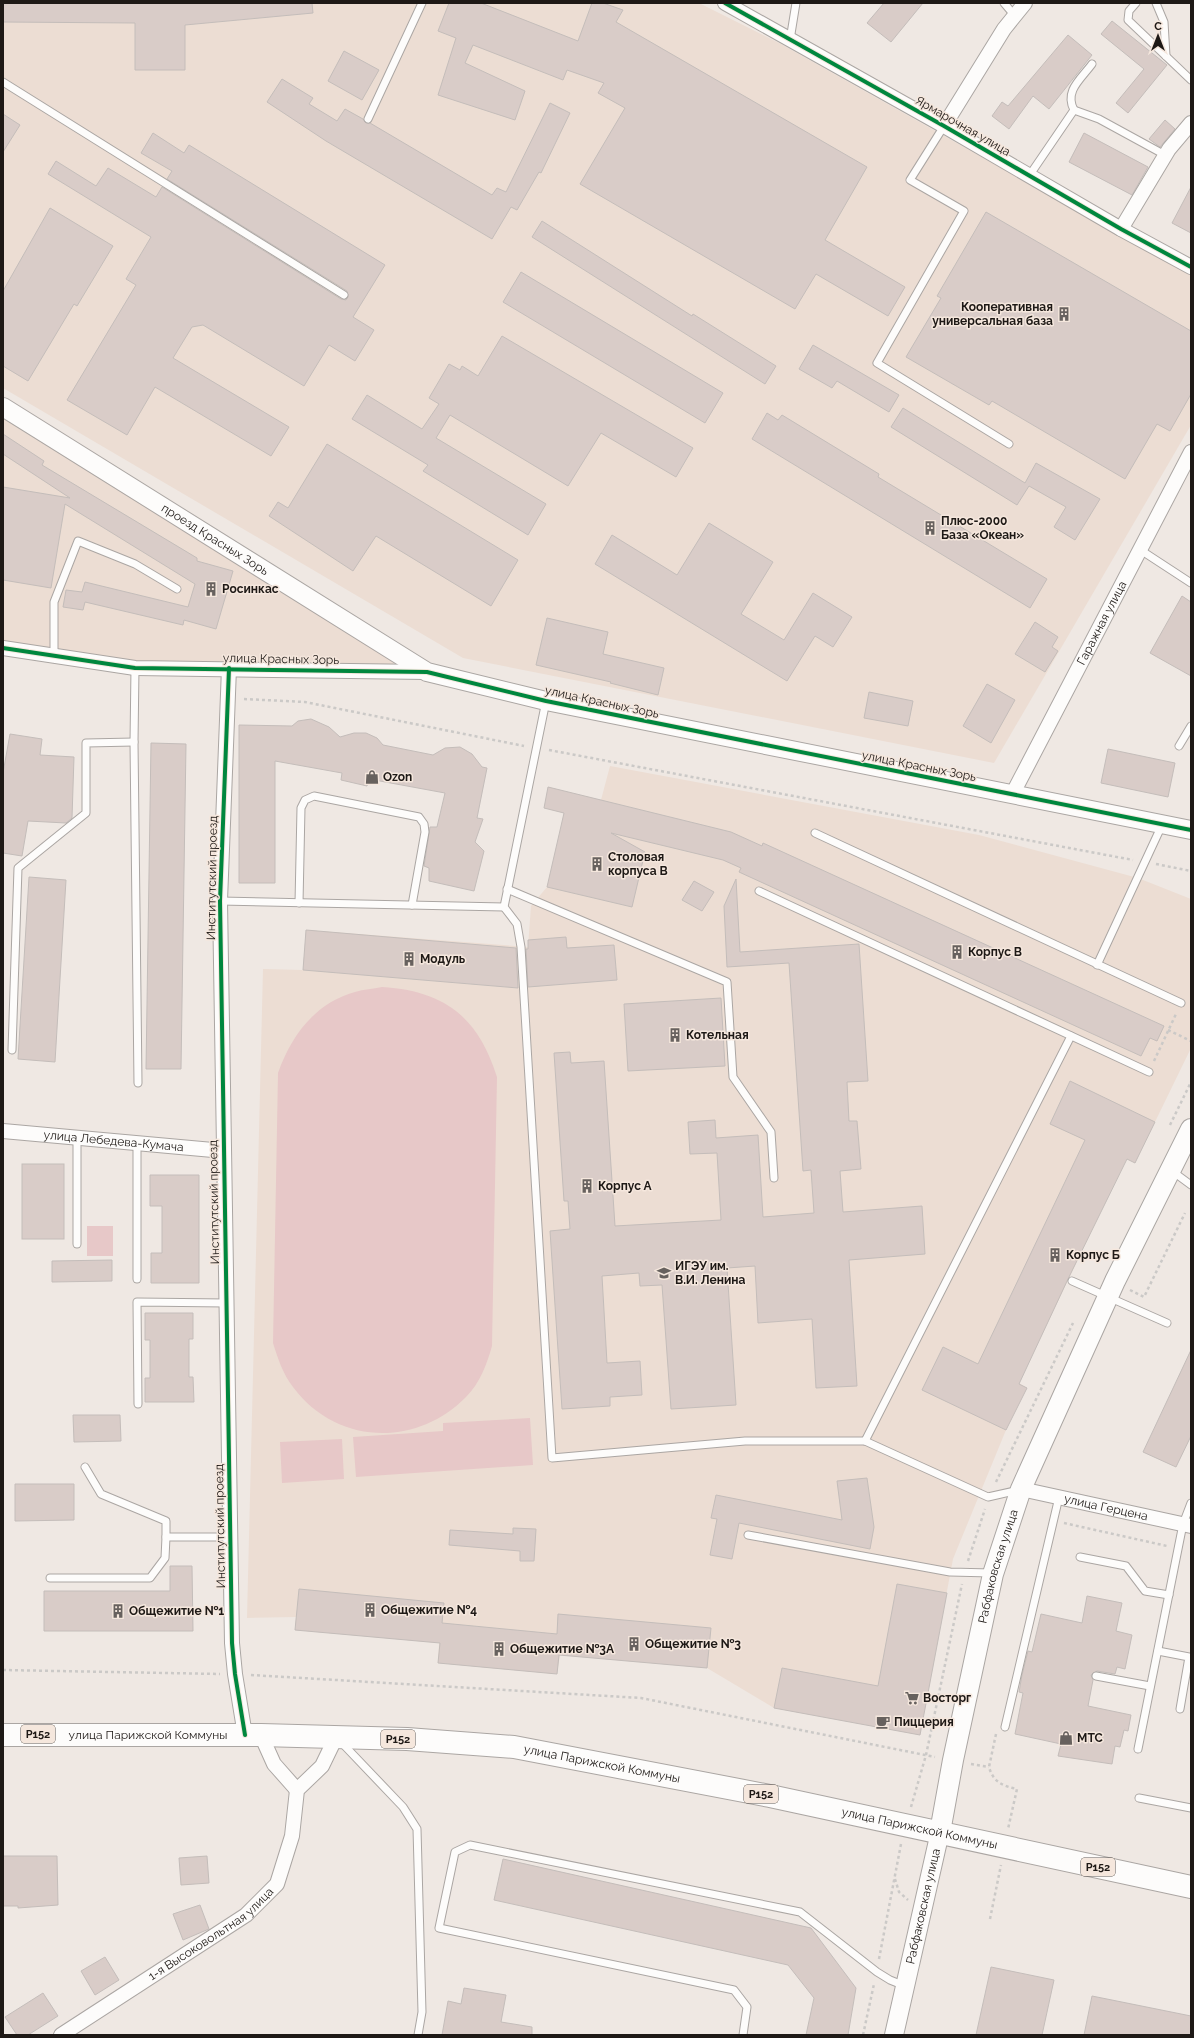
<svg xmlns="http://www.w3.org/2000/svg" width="1194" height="2038" viewBox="0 0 1194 2038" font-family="Raleway,sans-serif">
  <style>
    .built { fill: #ecddd3 }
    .green { fill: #e7c8c8 }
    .building { fill: #d9ccc8; stroke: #c4bdba }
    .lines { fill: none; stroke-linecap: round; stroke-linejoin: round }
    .service-casing { stroke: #aba6a3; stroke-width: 9 }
    .minor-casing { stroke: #aba6a3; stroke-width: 16 }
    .tertiary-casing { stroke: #aba6a3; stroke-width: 20 }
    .secondary-casing { stroke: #aba6a3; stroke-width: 22 }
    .primary-casing { stroke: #aba6a3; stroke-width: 24 }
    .path { stroke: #cbc9c7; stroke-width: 2.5; stroke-dasharray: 3 3; stroke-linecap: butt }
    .service { stroke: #fdfcfb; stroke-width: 7 }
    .minor { stroke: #fdfcfb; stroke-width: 14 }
    .tertiary { stroke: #fdfcfb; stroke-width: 18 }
    .secondary { stroke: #fdfcfb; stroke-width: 20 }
    .primary { stroke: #fdfcfb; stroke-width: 22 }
    .cycleway-casing { stroke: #f5e7dd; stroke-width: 6 }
    .cycleway { stroke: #00873e; stroke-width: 4 }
    .labels { text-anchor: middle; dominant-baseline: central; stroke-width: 3; stroke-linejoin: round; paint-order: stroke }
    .shield { fill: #f5e7dd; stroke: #5e5752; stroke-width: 1 }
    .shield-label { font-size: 11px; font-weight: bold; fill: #1e1916 }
    .street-label { font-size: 12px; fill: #1e1916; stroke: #f5e7dd }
    .poi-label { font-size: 12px; font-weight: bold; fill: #1e1916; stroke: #f5e7dd; text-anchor: start }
  </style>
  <rect width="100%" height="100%" fill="#efe8e3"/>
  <g class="built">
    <polygon points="3,3 699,3 781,44 1191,275 1191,425 994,763 463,658 3,388"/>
    <polygon points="3,408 421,670 135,667 3,646"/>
    <polygon points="610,766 979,835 1138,878 1191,899 1191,1048 1135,1163 1126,1159 1019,1383 1027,1388 1006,1430 953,1559 920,1735 774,1708 707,1668 560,1655 557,1674 438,1663 439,1643 295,1630 296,1617 247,1618 263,969 303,970 306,930 528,947 531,906 547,887 564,813 544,808 548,787 601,800"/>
  </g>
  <g class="green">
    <path d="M382 987C445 991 478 1017 497 1077L492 1346C487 1364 480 1383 466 1397 416 1448 336 1445 293 1387 283 1374 278 1359 273 1343L278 1073C291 1036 315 1003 355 992 364 989 373 989 382 987Z"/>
    <rect x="87" y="1226" width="26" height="30"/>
    <polygon points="530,1418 533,1465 356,1477 353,1437 443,1431 443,1423"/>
    <polygon points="342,1439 344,1479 282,1483 280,1442"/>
  </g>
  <g class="building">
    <polygon points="3,3 312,3 313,13 185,25 185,70 135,70 135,23 3,22"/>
    <polygon points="449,3 481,3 578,41 592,3 603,3 623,10 616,22 867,167 825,240 905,287 888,316 816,274 795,309 580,184 625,108 598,93 604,83 567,70 563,80 473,45 465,63 525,91 515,120 438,95 456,38 438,31"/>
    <polygon points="884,3 923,3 891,42 867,23"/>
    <polygon points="1112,21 1167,65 1128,113 1116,103 1144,69 1101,34"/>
    <polygon points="1068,35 1092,55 1049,109 1033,96 1009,129 992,116 1002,102 1008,106"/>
    <polygon points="344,51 379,70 362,100 328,81"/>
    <polygon points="282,79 313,98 309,104 337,121 345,109 363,119 366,123 370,123 492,195 497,188 506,192 550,103 570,113 541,173 539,172 517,210 511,207 492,239 326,141 267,102"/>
    <polygon points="3,114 20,125 3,152"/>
    <polygon points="1165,120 1175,129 1160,147 1149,139"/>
    <polygon points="153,133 184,153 189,145 385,265 353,317 374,330 355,361 329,345 304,386 203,325 192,327 173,358 289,427 271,456 155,387 127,435 67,400 136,285 126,279 151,237 48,174 56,161 96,186 108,168 156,197 162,187 341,299 346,300 348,297 347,291 167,179 172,171 141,153"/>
    <polygon points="1084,133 1148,167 1132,195 1069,162"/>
    <polygon points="1191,187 1191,233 1172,223"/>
    <polygon points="50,208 113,246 77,306 74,304 28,381 3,366 3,291"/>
    <polygon points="986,212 1191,331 1191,394 1170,431 1157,424 1125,479 992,401 989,405 906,357 941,298 937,296"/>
    <polygon points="542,221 692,316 693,314 776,366 765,384 532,237"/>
    <polygon points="521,272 723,393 705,423 503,302"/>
    <polygon points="502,336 693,448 676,477 601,433 568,486 450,415 436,438 546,504 528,535 423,471 428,465 352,419 367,395 422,429 439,404 429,398 449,364 460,370 462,366 478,376"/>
    <polygon points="813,345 899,395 889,412 837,381 832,388 799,369"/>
    <polygon points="903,408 1025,483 1036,463 1100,499 1075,540 1054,527 1066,507 1029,486 1017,505 891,427"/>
    <polygon points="767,413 778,420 782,415 879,474 878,477 1047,579 1030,608 752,439"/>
    <polygon points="3,434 44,461 42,465 197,558 197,561 233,571 216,629 184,620 183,625 85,602 83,610 63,607 66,590 82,592 85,582 188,607 195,584 65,504 51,588 3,580 3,487 70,498 3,454"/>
    <polygon points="327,444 518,560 491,606 376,536 353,571 269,516 278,502 288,508"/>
    <polygon points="709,523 773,562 741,614 784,640 813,593 852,617 833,647 815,636 787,681 595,564 612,535 677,575"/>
    <polygon points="1182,596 1191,602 1191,676 1150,653"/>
    <polygon points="547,618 608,632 603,654 664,668 658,695 610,683 611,682 536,665"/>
    <polygon points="1035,622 1058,637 1052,647 1058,651 1045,672 1015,654"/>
    <polygon points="987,684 1015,700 991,743 963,726"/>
    <polygon points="869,692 913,701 908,726 864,718"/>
    <polygon points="311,719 329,727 340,737 354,733 366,733 377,738 383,745 433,755 445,748 460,747 472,754 482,767 487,768 477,818 483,819 475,842 484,851 474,891 429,881 429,868 424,866 430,827 437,827 445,793 369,779 367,786 341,780 342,773 275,761 275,883 239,883 239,725 292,726 298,721"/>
    <polygon points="10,734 42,739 40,755 74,757 72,818 66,823 28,821 22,856 3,853 3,773"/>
    <polygon points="151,743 186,744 181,1069 146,1069"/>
    <polygon points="1108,749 1175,763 1168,797 1101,783"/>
    <polygon points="548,787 731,832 762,846 763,843 1164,1026 1157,1041 1150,1038 1141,1056 739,872 741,868 723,860 611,833 645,852 632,907 547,887 564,813 544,808"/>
    <polygon points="29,877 66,880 55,1062 18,1059"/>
    <polygon points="736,879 740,952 859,944 868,1081 847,1082 849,1121 857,1121 861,1169 840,1171 843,1212 922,1206 925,1254 849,1260 857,1386 816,1388 812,1319 758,1323 755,1266 727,1268 736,1405 671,1409 662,1285 640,1286 639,1273 602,1276 607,1363 640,1361 642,1395 610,1397 610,1406 562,1409 550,1231 570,1229 568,1201 564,1201 554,1053 570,1052 571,1063 604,1061 615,1226 721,1220 717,1153 690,1154 688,1122 701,1121 715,1120 716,1138 758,1135 763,1217 814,1213 811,1170 803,1171 789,963 727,967 724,906"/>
    <polygon points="694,881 714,892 702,911 682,900"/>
    <polygon points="306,930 516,948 518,988 303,970"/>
    <polygon points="566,937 567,948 614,945 617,980 528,987 526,949 528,949 528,940"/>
    <polygon points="721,998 725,1066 628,1071 624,1004"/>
    <polygon points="1070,1081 1155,1122 1135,1163 1127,1159 1068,1279 1019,1384 1027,1388 1006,1430 922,1390 943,1347 978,1364 1085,1140 1050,1124"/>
    <rect x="22" y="1164" width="42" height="75"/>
    <polygon points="150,1175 199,1175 199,1283 151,1283 151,1253 162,1253 162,1206 150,1206"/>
    <polygon points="112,1260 112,1281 52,1282 52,1261"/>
    <polygon points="145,1313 193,1313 193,1339 189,1339 189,1377 193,1377 194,1402 145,1402 145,1378 150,1378 150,1340 145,1340"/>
    <polygon points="1191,1350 1191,1436 1176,1467 1143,1452"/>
    <polygon points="73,1415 120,1415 121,1441 74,1442"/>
    <polygon points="867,1478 874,1527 870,1549 739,1523 732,1559 710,1555 717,1519 711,1518 716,1495 842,1520 837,1481"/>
    <polygon points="15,1484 74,1484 74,1520 15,1521"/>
    <polygon points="513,1528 536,1529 534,1561 520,1561 520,1551 449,1545 450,1530 513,1534"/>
    <polygon points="170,1566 192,1566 193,1631 44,1631 44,1591 170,1591"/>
    <polygon points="897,1584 947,1593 920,1735 774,1708 782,1668 878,1686"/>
    <polygon points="299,1589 444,1603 442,1623 557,1634 558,1614 711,1628 707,1668 559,1655 557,1674 438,1663 440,1643 295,1630"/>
    <polygon points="1087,1596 1122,1603 1116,1631 1132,1635 1125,1669 1117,1667 1115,1674 1097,1671 1091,1675 1093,1680 1088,1706 1131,1715 1128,1731 1124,1730 1120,1747 1115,1746 1112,1764 1058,1756 1061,1744 1015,1734 1023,1693 1019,1692 1022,1675 1028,1651 1032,1652 1041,1614 1082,1623"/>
    <polygon points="3,1856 57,1856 58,1905 18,1908 18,1906 3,1906"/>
    <polygon points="207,1856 209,1883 181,1885 179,1858"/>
    <polygon points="503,1859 811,1928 856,1988 848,2035 806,2035 814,1998 788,1965 494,1900"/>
    <polygon points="200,1905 209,1929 183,1940 173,1914"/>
    <polygon points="105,1957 119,1980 95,1995 81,1971"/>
    <polygon points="991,1967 1054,1980 1042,2035 976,2035"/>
    <polygon points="464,1988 506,1995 501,2022 532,2027 532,2035 442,2035 448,2001 461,2004"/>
    <polygon points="43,1993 58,2016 28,2035 17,2035 5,2017"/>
    <polygon points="1092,1996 1191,2016 1191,2035 1084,2035"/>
  </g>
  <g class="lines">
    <defs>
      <g id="service">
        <polyline points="1004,3 1015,16"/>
        <polyline points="1136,3 1129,11 1128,20 1191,80"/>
        <polyline points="1156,3 1164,22 1166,56"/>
        <polyline points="790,40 796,3"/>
        <polyline points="3,82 344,295"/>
        <polyline points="1074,110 1099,119 1165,155"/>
        <polyline points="368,119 422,3"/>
        <polyline points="944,126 910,180 964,211 877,363 1009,444"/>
        <path d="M1029 176 1074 110C1064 91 1081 79 1092 64"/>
        <polyline points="1139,549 1191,583"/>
        <polyline points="54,656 54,602 78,541 135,564 177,589"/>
        <polyline points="135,668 134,742 138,1083"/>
        <polyline points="546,701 504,907 517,924 521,947 552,1458 745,1441 865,1441 988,1497 1019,1490"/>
        <polyline points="1179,746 1191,726"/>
        <polyline points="815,833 1181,1003"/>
        <polyline points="507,889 727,982 733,1077 771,1132 774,1178"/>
        <polyline points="759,891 1149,1072"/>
        <polyline points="220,901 504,907"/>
        <polyline points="299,903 301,808 305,800 314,796 419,817 424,824 425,832 412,905"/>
        <polyline points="1097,965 1162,825"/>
        <polyline points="12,1050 18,868 86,813 86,743 134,742"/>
        <polyline points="137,1143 137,1279"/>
        <polyline points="1172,1171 1191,1185"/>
        <polyline points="77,1244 77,1138"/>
        <polyline points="1072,1281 1167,1323"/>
        <polyline points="138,1404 137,1302 226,1303"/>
        <polyline points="865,1441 1071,1036"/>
        <polyline points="85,1467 101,1494 166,1521 166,1537"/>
        <polyline points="748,1535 950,1572 991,1573"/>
        <polyline points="1080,1557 1126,1566 1145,1591 1169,1595"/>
        <polyline points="50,1578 150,1578 165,1558 166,1537 230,1537"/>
        <polyline points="1158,1651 1189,1657 1180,1709"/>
        <polyline points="1096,1676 1150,1686"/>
        <polyline points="1005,1727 1059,1497"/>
        <polyline points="341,1742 403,1807 417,1829 422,2012 418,2035"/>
        <polyline points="1138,1749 1183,1524 1191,1503"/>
        <polyline points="1139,1798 1191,1808"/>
        <polyline points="743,2035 747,2007 734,1990 439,1928 455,1852 470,1845 800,1912 877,1972 890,1980 905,1986"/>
      </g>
      <g id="minor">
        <polyline points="725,3 944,126 1121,229 1191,267"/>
        <polyline points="944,126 1004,29 1025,3"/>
        <polyline points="1121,229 1169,149 1191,123"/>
        <polyline points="3,648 135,668 427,672"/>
        <polyline points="229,668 220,901 232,1643 235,1674 245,1735"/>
        <path id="s1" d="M1012 795 1191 452"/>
        <path id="s2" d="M3 1131 224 1151"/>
        <path id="s3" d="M1021 1489 1191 1526"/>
        <polyline points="261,1735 274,1764 297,1790"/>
        <path id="s4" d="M61 2035 246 1915 277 1884 292 1836 297 1790 322 1766 336 1737"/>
      </g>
      <g id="tertiary">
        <path id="s5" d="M3 407 427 672 546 701 1191 830"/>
        <path id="s6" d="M894 2035 940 1832"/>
      </g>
      <g id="secondary">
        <path id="s7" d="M940 1832 953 1760 993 1574 1021 1489 1115 1281 1191 1129"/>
      </g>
      <g id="primary">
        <path id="s8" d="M3 1735H261L407 1739 514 1747 770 1796 1191 1887"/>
      </g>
    </defs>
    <use href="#service" class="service-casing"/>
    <use href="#minor" class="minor-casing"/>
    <use href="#tertiary" class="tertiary-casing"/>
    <use href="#secondary" class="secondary-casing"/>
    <use href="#primary" class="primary-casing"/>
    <g class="path">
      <polyline points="244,699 305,702 524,746"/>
      <polyline points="549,750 1133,860"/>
      <polyline points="1156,864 1191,871"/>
      <polyline points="1168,1030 1191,1041"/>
      <polyline points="1154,1061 1176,1014"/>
      <polyline points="1170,1125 1191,1082"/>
      <polyline points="1130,1290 1144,1297 1185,1213"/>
      <polyline points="996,1482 1073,1323"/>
      <polyline points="1064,1523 1167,1546"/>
      <polyline points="968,1561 985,1509"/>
      <polyline points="3,1670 220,1674"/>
      <polyline points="251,1675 641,1698 935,1757"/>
      <path d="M996 1734 989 1767C993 1782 1003 1786 1017 1789L1008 1829"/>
      <polyline points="971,1764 989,1767"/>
      <polyline points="911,1807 926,1755 962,1584"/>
      <polyline points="895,1879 899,1892 908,1900"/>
      <polyline points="990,1919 1001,1865"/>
      <polyline points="879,1959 901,1844"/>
      <polyline points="863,2035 874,1984"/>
    </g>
    <use href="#service" class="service"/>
    <use href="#minor" class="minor"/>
    <use href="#tertiary" class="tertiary"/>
    <use href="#secondary" class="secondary"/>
    <use href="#primary" class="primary"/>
    <defs>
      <g id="cycleway">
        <polyline points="725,3 944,126 1121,229 1191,267"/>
        <polyline points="3,648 135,668 427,672 546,701 1191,830"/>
        <polyline points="229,668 220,901 232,1643 235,1674 245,1735"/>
      </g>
    </defs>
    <use href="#cycleway" class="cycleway-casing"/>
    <use href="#cycleway" class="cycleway"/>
  </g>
  <defs>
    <symbol id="building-bare" viewBox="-9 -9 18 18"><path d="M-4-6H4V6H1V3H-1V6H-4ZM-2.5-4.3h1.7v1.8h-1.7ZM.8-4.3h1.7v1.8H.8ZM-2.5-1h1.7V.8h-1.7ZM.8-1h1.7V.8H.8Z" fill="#67615e" stroke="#f5e7dd" stroke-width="2.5" paint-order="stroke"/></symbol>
    <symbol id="shop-bare" viewBox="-9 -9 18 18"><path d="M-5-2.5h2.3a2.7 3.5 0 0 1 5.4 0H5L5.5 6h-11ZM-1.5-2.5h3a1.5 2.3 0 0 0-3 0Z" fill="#67615e" stroke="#f5e7dd" stroke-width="2.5" paint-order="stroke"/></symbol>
    <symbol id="university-bare" viewBox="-9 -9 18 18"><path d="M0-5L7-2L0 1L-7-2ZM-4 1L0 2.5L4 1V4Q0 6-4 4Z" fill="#67615e" stroke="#f5e7dd" stroke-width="2.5" paint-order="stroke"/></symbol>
    <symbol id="supermarket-bare" viewBox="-9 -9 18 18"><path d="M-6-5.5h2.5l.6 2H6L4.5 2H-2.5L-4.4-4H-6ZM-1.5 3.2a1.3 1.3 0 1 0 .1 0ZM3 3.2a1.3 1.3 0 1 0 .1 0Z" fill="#67615e" stroke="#f5e7dd" stroke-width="2.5" paint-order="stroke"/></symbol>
    <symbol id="cafe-bare" viewBox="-9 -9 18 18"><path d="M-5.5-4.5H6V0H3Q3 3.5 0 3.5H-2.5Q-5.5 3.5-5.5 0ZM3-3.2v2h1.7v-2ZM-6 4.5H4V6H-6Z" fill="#67615e" stroke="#f5e7dd" stroke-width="2.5" paint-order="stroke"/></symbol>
  </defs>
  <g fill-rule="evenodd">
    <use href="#building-bare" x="1054" y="304" width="20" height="20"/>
    <use href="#building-bare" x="920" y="518" width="20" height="20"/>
    <use href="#building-bare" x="201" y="579" width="20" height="20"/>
    <use href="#shop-bare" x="362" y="767" width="20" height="20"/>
    <use href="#building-bare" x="587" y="854" width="20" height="20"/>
    <use href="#building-bare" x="947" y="942" width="20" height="20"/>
    <use href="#building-bare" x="399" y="949" width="20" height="20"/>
    <use href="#building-bare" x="665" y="1025" width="20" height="20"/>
    <use href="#building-bare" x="577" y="1176" width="20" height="20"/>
    <use href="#building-bare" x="1045" y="1245" width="20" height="20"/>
    <use href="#university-bare" x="654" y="1263" width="20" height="20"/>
    <use href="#building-bare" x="360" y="1600" width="20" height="20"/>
    <use href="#building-bare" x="108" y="1601" width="20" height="20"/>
    <use href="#building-bare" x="624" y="1634" width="20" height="20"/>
    <use href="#building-bare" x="489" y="1639" width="20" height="20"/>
    <use href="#supermarket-bare" x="902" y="1688" width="20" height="20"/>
    <use href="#cafe-bare" x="873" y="1712" width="20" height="20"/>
    <use href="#shop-bare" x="1056" y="1728" width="20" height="20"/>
  </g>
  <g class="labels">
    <g class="shield">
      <rect x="21" y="1725" width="34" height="18" rx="3"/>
      <rect x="381" y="1730" width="34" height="18" rx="3"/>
      <rect x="744" y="1785" width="34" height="18" rx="3"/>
      <rect x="1081" y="1858" width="34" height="18" rx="3"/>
    </g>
    <g class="shield-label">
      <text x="38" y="1734">Р152</text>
      <text x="398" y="1739">Р152</text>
      <text x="761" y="1794">Р152</text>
      <text x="1098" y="1867">Р152</text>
    </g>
    <g class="street-label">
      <text transform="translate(963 126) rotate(30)">Ярмарочная улица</text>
      <text stroke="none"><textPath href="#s5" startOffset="250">проезд Красных Зорь</textPath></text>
      <text stroke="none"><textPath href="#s1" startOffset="194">Гаражная улица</textPath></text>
      <text transform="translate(281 659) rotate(1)">улица Красных Зорь</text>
      <text transform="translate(602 702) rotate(12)">улица Красных Зорь</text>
      <text transform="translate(919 766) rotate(11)">улица Красных Зорь</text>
      <text transform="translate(212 878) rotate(-89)">Институтский проезд</text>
      <text stroke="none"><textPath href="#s2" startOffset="111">улица Лебедева-Кумача</textPath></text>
      <text transform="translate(214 1202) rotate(-91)">Институтский проезд</text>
      <text stroke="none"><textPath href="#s3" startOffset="87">улица Герцена</textPath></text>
      <text transform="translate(220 1526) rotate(-91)">Институтский проезд</text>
      <text stroke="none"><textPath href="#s7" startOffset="272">Рабфаковская улица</textPath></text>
      <text stroke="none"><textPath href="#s8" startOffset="145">улица Парижской Коммуны</textPath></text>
      <text stroke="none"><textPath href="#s8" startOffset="601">улица Парижской Коммуны</textPath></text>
      <text stroke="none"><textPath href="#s8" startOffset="925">улица Парижской Коммуны</textPath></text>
      <text stroke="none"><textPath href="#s6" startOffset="132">Рабфаковская улица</textPath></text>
      <text stroke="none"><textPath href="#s4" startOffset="181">1-я Высоковольтная улица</textPath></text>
    </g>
    <g class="poi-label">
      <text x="1053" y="307" text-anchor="end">Кооперативная<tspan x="1053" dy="14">универсальная база</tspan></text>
      <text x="941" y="521">Плюс-2000<tspan x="941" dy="14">База «Океан»</tspan></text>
      <text x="222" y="589">Росинкас</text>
      <text x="383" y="777">Ozon</text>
      <text x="608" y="857">Столовая<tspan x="608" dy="14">корпуса В</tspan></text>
      <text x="968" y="952">Корпус В</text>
      <text x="420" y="959">Модуль</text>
      <text x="686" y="1035">Котельная</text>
      <text x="598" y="1186">Корпус А</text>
      <text x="1066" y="1255">Корпус Б</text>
      <text x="675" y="1266">ИГЭУ им.<tspan x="675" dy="14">В.И. Ленина</tspan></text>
      <text x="381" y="1610">Общежитие №4</text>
      <text x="129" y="1611">Общежитие №1</text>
      <text x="645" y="1644">Общежитие №3</text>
      <text x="510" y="1649">Общежитие №3А</text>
      <text x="923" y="1698">Восторг</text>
      <text x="894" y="1722">Пиццерия</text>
      <text x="1077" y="1738">МТС</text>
    </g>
  </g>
  <rect width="1194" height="2038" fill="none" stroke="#1e1916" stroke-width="8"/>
  <g transform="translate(1158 36)" stroke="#f5e7dd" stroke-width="3" paint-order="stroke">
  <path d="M0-3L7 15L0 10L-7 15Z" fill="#1e1916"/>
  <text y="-6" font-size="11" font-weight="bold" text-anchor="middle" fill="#1e1916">С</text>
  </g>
</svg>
